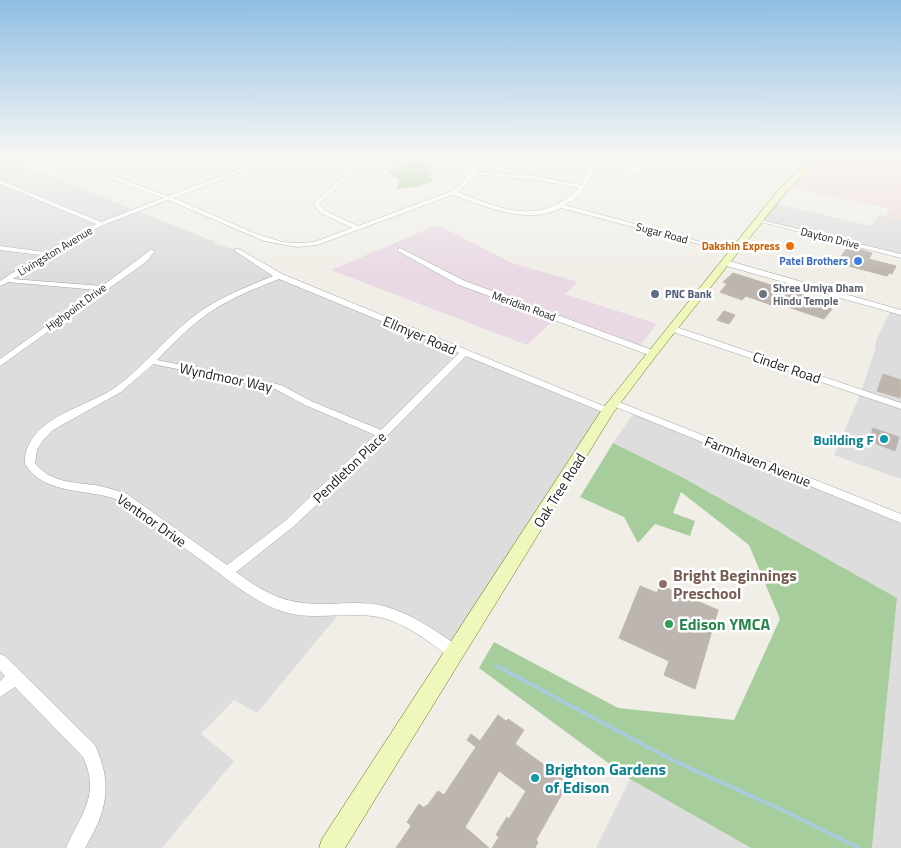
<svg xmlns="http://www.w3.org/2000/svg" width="901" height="848" viewBox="0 0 901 848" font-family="'Titillium Web',sans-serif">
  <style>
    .residential { fill: #dedddd }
    .commercial { fill: #f0dad7 }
    .industrial { fill: #e9d9e4 }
    .forest { fill: #a7cd9d }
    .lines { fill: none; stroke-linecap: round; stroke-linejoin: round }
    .stream { stroke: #a9ccdb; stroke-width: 4 }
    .building { fill: #bdb6b0; stroke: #c1b6a9 }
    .street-casing { stroke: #a4a4a4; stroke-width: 1 }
    .secondary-casing { stroke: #60740a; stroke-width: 1 }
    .street { fill: #fff; fill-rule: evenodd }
    .secondary { fill: #eff7bd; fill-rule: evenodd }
    .food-dot { fill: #e8710a; stroke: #fff; stroke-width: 2 }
    .shop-dot { fill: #3f7fe0; stroke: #fff; stroke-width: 2 }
    .service-dot { fill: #5c6f8a; stroke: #fff; stroke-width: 2 }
    .worship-dot { fill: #6b7280; stroke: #fff; stroke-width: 2 }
    .culture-dot { fill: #0f9aa8; stroke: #fff; stroke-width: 2 }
    .education-dot { fill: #8d6e63; stroke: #fff; stroke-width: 2 }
    .leisure-dot { fill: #2e9e5b; stroke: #fff; stroke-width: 2 }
    .labels { text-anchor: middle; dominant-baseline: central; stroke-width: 5; stroke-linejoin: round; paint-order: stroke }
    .far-street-label { font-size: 11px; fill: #202020; stroke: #fff }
    .far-food-label { font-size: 11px; font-weight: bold; fill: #c56008; stroke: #fff; text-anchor: end }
    .far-shop-label { font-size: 11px; font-weight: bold; fill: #366cbe; stroke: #fff; text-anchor: end }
    .far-worship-label { font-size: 11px; font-weight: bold; fill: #5b616d; stroke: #fff; text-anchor: start }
    .far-service-label { font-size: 11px; font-weight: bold; fill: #4e5e75; stroke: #fff; text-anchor: start }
    .street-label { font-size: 14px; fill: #202020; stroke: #fff }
    .culture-label { font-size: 14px; font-weight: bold; fill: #0d838f; stroke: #fff; text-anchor: end }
    .near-education-label { font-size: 16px; font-weight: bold; fill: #785e54; stroke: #fff; text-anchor: start }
    .near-leisure-label { font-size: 16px; font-weight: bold; fill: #27864d; stroke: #fff; text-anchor: start }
    .near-culture-label { font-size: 16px; font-weight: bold; fill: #0d838f; stroke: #fff; text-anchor: start }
  </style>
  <rect width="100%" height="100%" fill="#f0eee7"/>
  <g class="residential">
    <polygon points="0,156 215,242 214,244 237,250 267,270 608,411 456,653 394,616 343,609 257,713 234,700 201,734 234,761 162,848 0,848"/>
    <polygon points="773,203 871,226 879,215 901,220 901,256 759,220"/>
    <polygon points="891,310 901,313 901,479 834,455 861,392 875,350 876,341"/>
    <polygon points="635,411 901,515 901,848 872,848 897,598 680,476 613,443"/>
    <polygon points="630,779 751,848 596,848"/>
  </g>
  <polygon class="commercial" points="819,156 901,156 901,220 885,217 890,209 787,187"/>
  <polygon class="industrial" points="437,225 512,263 578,282 565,294 657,324 638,348 556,318 527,345 331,270"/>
  <g class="forest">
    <polygon points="413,156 449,156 430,162 435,167 427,171 435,173 430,177 433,181 416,187 396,189 400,180 388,172"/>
    <polygon points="613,443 680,476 897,598 872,848 751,848 630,779 479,668 494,642 618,708 734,720 780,619 749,545 681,492 673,513 695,521 690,536 655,524 638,543 624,517 580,497"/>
  </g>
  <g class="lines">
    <polyline class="stream" points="497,666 672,760 780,809 859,848"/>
  </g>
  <g class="building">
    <polygon points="848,246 872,253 869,259 896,266 892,274 889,273 887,276 837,263"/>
    <polygon points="733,273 828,303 825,307 832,309 824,319 785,306 777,307 746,296 742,300 720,292 727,284 723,282"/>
    <polygon points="724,311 735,315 729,324 717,320"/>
    <polygon points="883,374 901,380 900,398 877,391"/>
    <polygon points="873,428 899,437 895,451 869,441"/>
    <polygon points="660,585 718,610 695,689 664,675 669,661 619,638 640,586 657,593"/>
    <polygon points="498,715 506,721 508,719 524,730 515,744 547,767 549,762 557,768 554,773 568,783 536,840 538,842 535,848 492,848 499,837 496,835 507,817 509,819 526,791 499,771 465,827 489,848 396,848 411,826 407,822 419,804 424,808 426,805 427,806 438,791 444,795 476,747 467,740 471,734 480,741"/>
  </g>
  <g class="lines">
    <defs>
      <g id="street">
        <path d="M51 156H59L168 196 240 169 199 156C215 156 228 165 243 167 254 168 269 156 282 156L174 198 254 233 282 242 298 243 314 242 352 228 321 213 313 204 365 156H371L319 204 325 211 358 226 452 191 461 184 481 156H487L476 171 535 176 582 185 589 165 584 161 567 156C578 156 586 157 594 164L641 168 644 170 641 172 594 167C590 183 580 197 565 205L738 252 733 253 561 208C527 226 485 206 452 195L317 245 298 247 264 241 168 200 103 225 61 247 13 279 102 286 140 258 150 250 155 251 146 262 0 366V359L97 290 8 282 0 286V281L40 255 0 250V246L45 252 96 224 0 184V180L101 222 163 198ZM474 174 535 180 579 188C538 227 503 209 457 192L465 186Z"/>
        <polygon points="171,156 179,156 156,164 151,163"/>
        <polygon points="757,219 901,254 901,258 757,221"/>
        <polygon points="400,248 465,281 655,351 656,353 652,356 649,355 459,285 398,251 398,249"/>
        <path d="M235 249H239L282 274 611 409 613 411 611 413H605L466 356 342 481 293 527 236 572C270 597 289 605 331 604 349 603 367 602 384 606 413 614 437 632 461 648L463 653 461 658 456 659 451 658C427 641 402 619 372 616 342 612 310 621 281 611 253 601 231 582 208 565 178 543 148 522 119 500 87 488 45 496 25 464 25 459 25 453 27 449 41 413 88 407 116 387 143 367 163 341 189 320 214 299 244 288 273 276L235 251ZM279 279 459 353 381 430 311 401 281 385 157 360C172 344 188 328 206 315 228 299 254 289 279 279ZM153 364 275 389 305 405 375 435 285 521 227 565 127 494C118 491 110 488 100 486 77 482 51 484 35 463L37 450 43 440 53 430 121 392Z"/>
        <polygon points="723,261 729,261 901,310 901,315 723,265"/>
        <polygon points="670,327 676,327 901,403 901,409 670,331"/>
        <polygon points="614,400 901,514 901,523 611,405 609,403"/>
        <path d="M0 654 5 656 95 745C113 785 107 811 85 848H66C80 815 101 796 83 757L15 687 0 697V681L5 676 0 671Z"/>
      </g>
      <polygon id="secondary" points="815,156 823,156 786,192 656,356 613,413 345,848 319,848 322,839 603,408 780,188"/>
    </defs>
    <use href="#street" class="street-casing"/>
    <use href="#secondary" class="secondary-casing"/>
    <use href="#street" class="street"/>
    <use href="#secondary" class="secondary"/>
  </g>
  <linearGradient id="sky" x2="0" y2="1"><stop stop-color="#8fbee3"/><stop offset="0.57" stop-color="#f8f7f4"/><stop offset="1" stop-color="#f8f7f4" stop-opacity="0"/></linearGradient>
  <rect width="901" height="275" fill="url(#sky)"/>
  <circle class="food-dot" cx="790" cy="246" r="5"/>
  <circle class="shop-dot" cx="858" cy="261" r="5"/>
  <circle class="service-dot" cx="655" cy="294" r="5"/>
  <circle class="worship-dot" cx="763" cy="294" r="5"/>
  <g class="culture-dot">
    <circle cx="884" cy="439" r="5"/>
    <circle cx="535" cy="778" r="5"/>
  </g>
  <circle class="education-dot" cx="663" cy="584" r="5"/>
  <circle class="leisure-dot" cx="669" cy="624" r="5"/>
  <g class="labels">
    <g class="far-street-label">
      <text transform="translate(662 233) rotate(15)">Sugar Road</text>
      <text transform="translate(830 238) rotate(14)">Dayton Drive</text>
      <text transform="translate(55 251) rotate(-31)">Livingston Avenue</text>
      <text transform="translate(524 306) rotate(20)">Meridian Road</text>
      <text transform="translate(76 307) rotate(-36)">Highpoint Drive</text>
    </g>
    <g class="far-food-label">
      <text x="780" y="246">Dakshin Express</text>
    </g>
    <g class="far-shop-label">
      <text x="848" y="261">Patel Brothers</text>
    </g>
    <g class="far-worship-label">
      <text x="773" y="288">Shree Umiya Dham<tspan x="773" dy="13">Hindu Temple</tspan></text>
    </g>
    <g class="far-service-label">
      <text x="665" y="294">PNC Bank</text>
    </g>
    <g class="street-label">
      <text transform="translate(420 335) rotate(23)">Ellmyer Road</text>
      <text transform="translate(787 367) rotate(19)">Cinder Road</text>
      <text transform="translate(226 377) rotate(12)">Wyndmoor Way</text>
      <text transform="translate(758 461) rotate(22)">Farmhaven Avenue</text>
      <text transform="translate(349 467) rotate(-44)">Pendleton Place</text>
      <text transform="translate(559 490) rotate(-58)">Oak Tree Road</text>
      <text transform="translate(152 520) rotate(35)">Ventnor Drive</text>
    </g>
    <g class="culture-label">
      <text x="874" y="439">Building F</text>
    </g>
    <g class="near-education-label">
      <text x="673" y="575">Bright Beginnings<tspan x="673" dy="18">Preschool</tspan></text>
    </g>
    <g class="near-leisure-label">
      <text x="679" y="624">Edison YMCA</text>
    </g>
    <g class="near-culture-label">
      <text x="545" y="769">Brighton Gardens<tspan x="545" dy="18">of Edison</tspan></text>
    </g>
  </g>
</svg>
